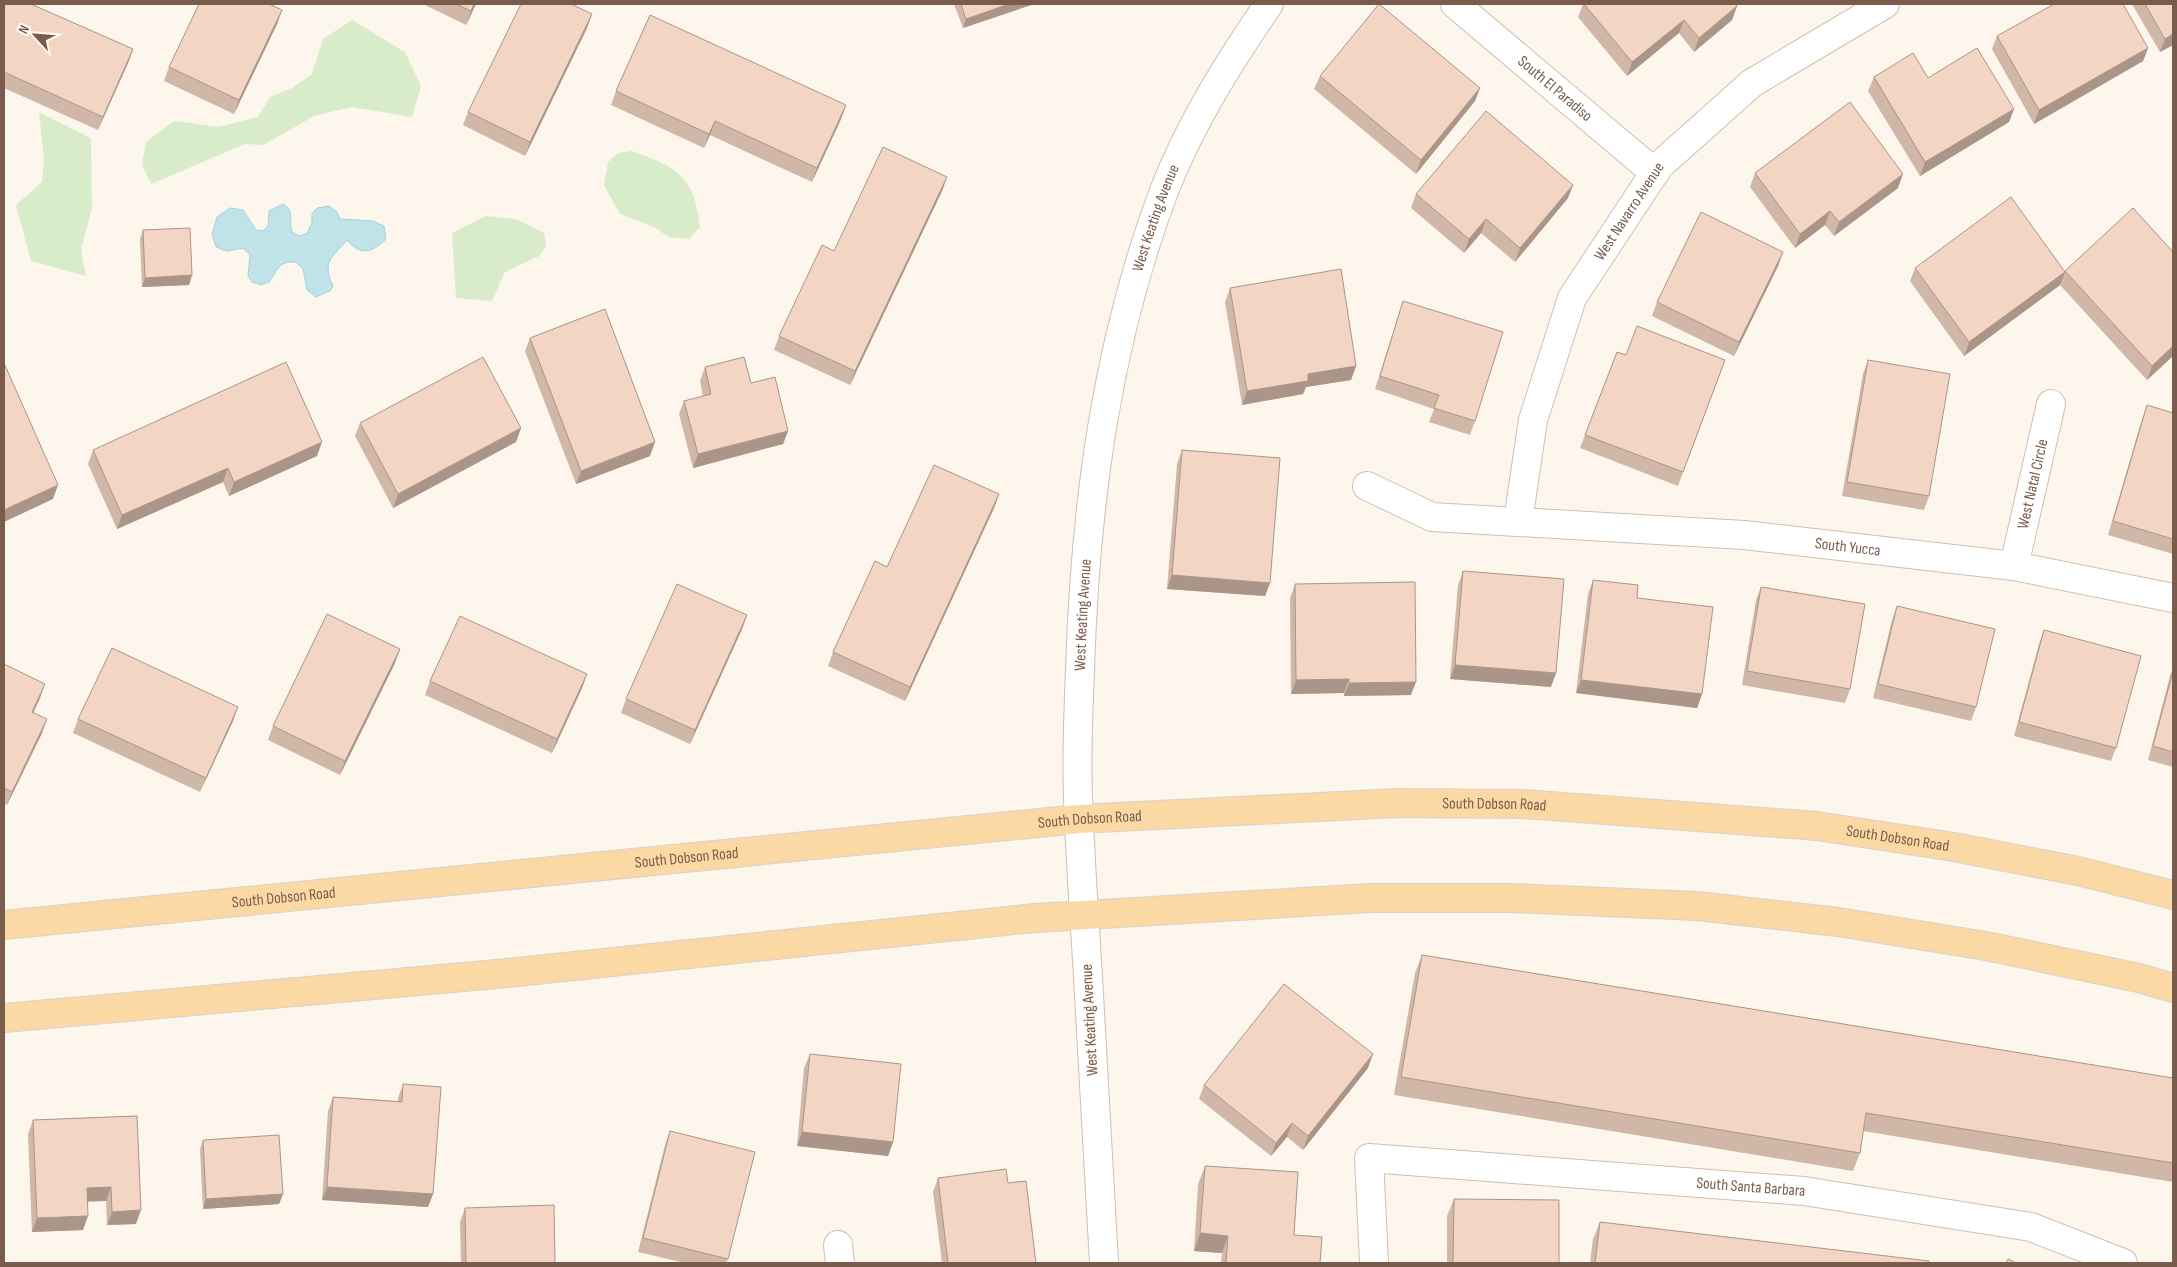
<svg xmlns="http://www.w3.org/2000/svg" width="2177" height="1267" viewBox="0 0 2177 1267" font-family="'Sofia Sans Condensed',sans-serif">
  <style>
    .green { fill: #d8ecc9 }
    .water { fill: #bfe3e8; stroke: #a5d3da }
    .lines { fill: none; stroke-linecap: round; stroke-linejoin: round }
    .minor-casing { stroke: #d1beb0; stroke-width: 30 }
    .major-casing { stroke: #dad1cd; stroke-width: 30 }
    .minor { stroke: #fff; stroke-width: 28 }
    .major { stroke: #fbd9a5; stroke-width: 28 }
    .wall { fill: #d1b7a8 }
    .shaded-wall { fill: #aa9588 }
    .building { fill: #f3d5c3; stroke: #aa9588 }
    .labels { text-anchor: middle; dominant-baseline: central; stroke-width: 4; stroke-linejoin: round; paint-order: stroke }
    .street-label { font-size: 16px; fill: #7a5c4d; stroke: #fffaf3 }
  </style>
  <rect width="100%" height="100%" fill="#fdf6ec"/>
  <g class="green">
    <polygon points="352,20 405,52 421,86 412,117 352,107 314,116 263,145 245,144 151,184 142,165 146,142 174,121 219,127 258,117 270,97 292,88 312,74 323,39"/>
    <polygon points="39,112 91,138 92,208 81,250 86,276 31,261 16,205 42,182 44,158"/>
    <path d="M632 151C678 168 694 175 700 227L689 239 669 237 654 227 620 214 604 185 608 162 618 153Z"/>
    <polygon points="486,216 516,219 544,233 546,246 539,256 505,272 492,301 456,298 452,233"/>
  </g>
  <path class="water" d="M283 204C296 211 288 221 292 232L299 236 307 233 312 223V214L317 208 329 206 337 212 340 219 373 221 384 226 386 239C372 253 360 256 347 240 333 257 321 261 333 286L330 291 316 297 307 290 303 269 296 262C278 261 278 270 269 282L261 285 252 282 248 276 250 255 243 248 227 251 216 247 212 234 217 217 230 208 243 210 256 230 263 231 268 226 269 211Z"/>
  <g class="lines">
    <defs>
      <g id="minor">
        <path id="s1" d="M1455 4 1655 173"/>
        <path id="s2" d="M1367 486 1432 517 1744 535 2014 566 2173 598"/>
        <path id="s3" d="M1518 521 1533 420 1572 298 1659 166 1752 83 1885 4"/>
        <path id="s4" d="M2014 566 2051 404"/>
        <polyline points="838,1245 840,1263"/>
        <path id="s5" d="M1104 1263C1099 1168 1093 1072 1088 977 1085 925 1081 872 1079 820 1076 770 1078 720 1080 670 1085 507 1106 345 1164 191 1190 124 1229 62 1269 4"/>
        <path id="s6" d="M1374 1263 1369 1158 1804 1191 2031 1227 2123 1263"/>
      </g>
      <g id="major">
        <path id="s7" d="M4 925 1079 819 1398 803 1523 804 1817 826 1954 847 2078 871 2173 895"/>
        <polyline points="4,1018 497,974 1035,918 1371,898 1510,898 1697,906 1838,922 1986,946 2139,978 2173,988"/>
      </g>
    </defs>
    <use href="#minor" class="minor-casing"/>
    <use href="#major" class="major-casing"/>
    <use href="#minor" class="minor"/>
    <use href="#major" class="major"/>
  </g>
  <g class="wall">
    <polygon points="4,4 133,49 128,63 98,130 4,88"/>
    <polygon points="270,4 282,10 277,24 234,114 164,81 169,67"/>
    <polygon points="423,4 476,4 466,25"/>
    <polygon points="954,4 1034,4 963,28"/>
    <polygon points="1583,4 1735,4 1737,6 1732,20 1694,52 1679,33 1627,76 1578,17"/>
    <polygon points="2132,4 2173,4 2173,45 2160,52"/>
    <polygon points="592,14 587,28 525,156 463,125 468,112"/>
    <polygon points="1997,36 2148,48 2143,61 2034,124 1992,49"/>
    <polygon points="1320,76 1480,88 1475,101 1416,174 1314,89"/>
    <polygon points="1874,77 1928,78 2014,109 2009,122 1920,176 1868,91"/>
    <polygon points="616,91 846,105 841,119 812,182 710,135 704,148 611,105"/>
    <polygon points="1755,173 1898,188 1834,236 1825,225 1795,248 1750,187"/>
    <polygon points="947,177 942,191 850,385 774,350 779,336 834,251"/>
    <polygon points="1416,194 1568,198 1515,262 1481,233 1464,253 1411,208"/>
    <polygon points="143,230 192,275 189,285 142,287 140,239"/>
    <polygon points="1783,252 1778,266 1734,356 1652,316 1657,302"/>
    <polygon points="2173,252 2173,356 2147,380 2060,285 1964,356 1910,281 1915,268 2065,271"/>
    <polygon points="1230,288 1356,366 1351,380 1306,387 1303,394 1242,405 1225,302"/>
    <polygon points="1403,301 1475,421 1470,435 1429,422 1434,409 1375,389"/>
    <polygon points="530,338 650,456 576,484 525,351"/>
    <polygon points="1617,352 1626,355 1725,360 1678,486 1580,448"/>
    <polygon points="1868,360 1929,496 1924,510 1842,496 1863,374"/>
    <polygon points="705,367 751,383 788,431 783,444 693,468 679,414 684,401 703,396 700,381"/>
    <polygon points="2147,405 2173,413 2173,554 2108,535 2142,419"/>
    <polygon points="360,423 521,428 516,442 393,508 355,436"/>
    <polygon points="93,450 317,456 229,496 223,482 117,529 88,464"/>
    <polygon points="1182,450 1270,583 1265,596 1167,589 1177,464"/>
    <polygon points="999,494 994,508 905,701 828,666 833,652 887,567"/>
    <polygon points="1463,571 1551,687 1450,679 1458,585"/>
    <polygon points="1593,580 1637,598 1702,694 1697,708 1576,693 1588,594"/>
    <polygon points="1295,584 1411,695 1344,696 1344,693 1291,694 1290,598"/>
    <polygon points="1761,587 1850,689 1845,703 1742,685 1756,600"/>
    <polygon points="1897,606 1976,707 1971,721 1873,698 1892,620"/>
    <polygon points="747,615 742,629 690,744 621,713 626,699"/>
    <polygon points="2044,630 2116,748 2111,761 2014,736 2039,644"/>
    <polygon points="395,663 340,775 268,740 273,726"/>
    <polygon points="4,664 40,698 33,712 42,733 7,805 4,804"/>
    <polygon points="2173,668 2173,767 2148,760 2170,676"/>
    <polygon points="587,674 582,688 552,753 425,695 430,681"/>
    <polygon points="78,719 233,721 200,792 73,733"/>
    <polygon points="1422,955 2173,1078 2173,1182 1863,1131 1860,1153 1853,1171 1394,1095 1415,973"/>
    <polygon points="810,1054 893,1142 888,1156 797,1146 804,1068"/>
    <polygon points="1368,1068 1303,1150 1287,1137 1271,1156 1199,1099 1204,1085"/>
    <polygon points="403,1084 433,1194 428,1207 322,1200 328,1111 333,1097 398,1101 398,1098"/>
    <polygon points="137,1116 136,1224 107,1225 106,1201 87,1201 83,1230 32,1232 28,1134 33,1120"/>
    <polygon points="670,1131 728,1259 726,1263 685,1263 638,1252 665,1145"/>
    <polygon points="203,1140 283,1194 279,1204 203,1209 200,1149"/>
    <polygon points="1205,1166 1294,1235 1320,1263 1221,1263 1222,1253 1194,1251 1198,1184"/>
    <polygon points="938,1178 1008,1183 1036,1263 942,1263 933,1192"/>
    <polygon points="1454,1199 1559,1263 1447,1263 1447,1216"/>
    <polygon points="465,1208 555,1263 461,1263 460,1222"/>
    <polygon points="1600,1222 1929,1263 1590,1263 1593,1239"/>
  </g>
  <g class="shaded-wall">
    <polygon points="474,4 476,4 466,25 471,11"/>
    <polygon points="1009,4 1034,4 963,28 966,19"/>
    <polygon points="1737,6 1732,20 1694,52 1699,38"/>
    <polygon points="282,10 277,24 234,114 239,100"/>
    <polygon points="592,14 587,28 525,156 530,142"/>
    <polygon points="1684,20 1679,33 1627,76 1632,62"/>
    <polygon points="2173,34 2173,45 2160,52 2165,39"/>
    <polygon points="2148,48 2143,61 2034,124 2039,110"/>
    <polygon points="133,49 128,63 98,130 103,117"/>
    <polygon points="1480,88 1475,101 1416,174 1421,160"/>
    <polygon points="846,105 841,119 812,182 817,168"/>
    <polygon points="2014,109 2009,122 1920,176 1925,162"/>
    <polygon points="715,121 710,135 704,148 709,134"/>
    <polygon points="1903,174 1898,188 1834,236 1839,222"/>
    <polygon points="947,177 942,191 850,385 855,371"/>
    <polygon points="1573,185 1568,198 1515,262 1520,248"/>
    <polygon points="1830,211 1825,225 1795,248 1800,234"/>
    <polygon points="1486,219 1481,233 1464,253 1469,239"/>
    <polygon points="1783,252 1778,266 1734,356 1739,342"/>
    <polygon points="2065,272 2060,285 1964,356 1969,342"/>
    <polygon points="192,275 189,285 142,287 145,278"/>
    <polygon points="2173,346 2173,356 2147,380 2152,366"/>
    <polygon points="1356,366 1351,380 1306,387 1303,394 1242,405 1247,391 1308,374"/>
    <polygon points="521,428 516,442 393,508 398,494"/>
    <polygon points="788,431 783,444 693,468 698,454"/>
    <polygon points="322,442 317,456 229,496 234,482"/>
    <polygon points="655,442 650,456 576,484 581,471"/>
    <polygon points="228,468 223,482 117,529 122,515"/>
    <polygon points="58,485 53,499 4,522 4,510"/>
    <polygon points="999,494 994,508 905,701 910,687"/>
    <polygon points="1172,575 1270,583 1265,596 1167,589"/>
    <polygon points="747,615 742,629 690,744 695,730"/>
    <polygon points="400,649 395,663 340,775 345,761"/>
    <polygon points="1455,665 1556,673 1551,687 1450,679"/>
    <polygon points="587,674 582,688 552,753 557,739"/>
    <polygon points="1349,679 1344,693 1291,694 1296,680"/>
    <polygon points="1581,680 1702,694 1697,708 1576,693"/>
    <polygon points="1416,682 1411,695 1344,696 1349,683"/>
    <polygon points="45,684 40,698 27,726 32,712"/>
    <polygon points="238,707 233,721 200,792 206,778"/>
    <polygon points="47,719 42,733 7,805 12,792"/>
    <polygon points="1373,1054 1368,1068 1303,1150 1308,1136"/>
    <polygon points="1292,1123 1287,1137 1271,1156 1276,1143"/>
    <polygon points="802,1132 893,1142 888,1156 797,1146"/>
    <polygon points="111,1187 106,1201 82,1202 87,1188"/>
    <polygon points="327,1187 433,1194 428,1207 322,1200"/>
    <polygon points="283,1194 279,1204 203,1209 206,1199"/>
    <polygon points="141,1210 136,1224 107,1225 112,1212"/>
    <polygon points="88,1216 83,1230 32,1232 37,1218"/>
    <polygon points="1200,1233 1228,1236 1222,1253 1194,1251"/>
  </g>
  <g class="building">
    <polygon points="4,4 31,4 133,49 103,117 4,72"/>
    <polygon points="199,4 269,4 282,10 239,100 169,67"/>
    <polygon points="456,4 474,4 471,11"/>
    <polygon points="521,4 571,4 592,14 530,142 468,112"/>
    <polygon points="961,4 1009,4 966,19"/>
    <polygon points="1379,4 1480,88 1421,160 1320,76"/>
    <polygon points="1584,4 1735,4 1737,6 1699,38 1684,20 1632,62"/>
    <polygon points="2054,4 2123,4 2148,48 2039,110 1997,36"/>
    <polygon points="2145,4 2173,4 2173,34 2165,39"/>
    <polygon points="650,15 846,105 817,168 715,121 709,134 616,91"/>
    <polygon points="1977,48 2014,109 1925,162 1874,77 1913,53 1928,78"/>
    <polygon points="1850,102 1903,174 1839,222 1830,211 1800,234 1755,173"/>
    <polygon points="1486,111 1573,185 1520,248 1486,219 1469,239 1416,194"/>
    <polygon points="883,147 947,177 855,371 779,336 822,245 834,251"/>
    <polygon points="2011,197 2065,272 1969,342 1915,268"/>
    <polygon points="2133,208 2173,252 2173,346 2152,366 2065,271"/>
    <polygon points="1701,212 1783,252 1739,342 1657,302"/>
    <polygon points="190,228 192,275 145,278 143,230"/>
    <polygon points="1341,269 1356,366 1308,374 1308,381 1247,391 1230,288"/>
    <polygon points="1403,301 1503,332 1475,421 1434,408 1439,395 1380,376"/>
    <polygon points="605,309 655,442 581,471 530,338"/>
    <polygon points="1637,326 1725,360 1683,472 1585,435 1617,352 1626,355"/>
    <polygon points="483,357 521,428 398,494 360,423"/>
    <polygon points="744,357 751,383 775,377 788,431 698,454 684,401 711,394 705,367"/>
    <polygon points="1868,360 1950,374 1929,496 1847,482"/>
    <polygon points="286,362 322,442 234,482 228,468 122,515 93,450"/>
    <polygon points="4,363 58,485 4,510"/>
    <polygon points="2147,405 2173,413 2173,539 2113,521"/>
    <polygon points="1182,450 1280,458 1270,583 1172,575"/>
    <polygon points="934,465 999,494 910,687 833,652 875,561 887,567"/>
    <polygon points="1463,571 1564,579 1556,673 1455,665"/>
    <polygon points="1593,580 1638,585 1637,598 1713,607 1702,694 1581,680"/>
    <polygon points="1415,582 1416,682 1349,683 1349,679 1296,680 1295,584"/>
    <polygon points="677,584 747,615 695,730 626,699"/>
    <polygon points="1761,587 1865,604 1850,689 1747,671"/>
    <polygon points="1897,606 1995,629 1976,707 1878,684"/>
    <polygon points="327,614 400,649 345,761 273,726"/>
    <polygon points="460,616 587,674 557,739 430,681"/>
    <polygon points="2044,630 2141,656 2116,748 2019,722"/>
    <polygon points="112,648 238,707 206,778 78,719"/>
    <polygon points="4,664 45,684 32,712 47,719 12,792 4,788"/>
    <polygon points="2173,671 2173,752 2153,746"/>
    <polygon points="1422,955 2173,1078 2173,1163 1866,1113 1860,1153 1401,1077"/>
    <polygon points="1284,984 1373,1054 1308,1136 1292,1123 1276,1143 1204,1085"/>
    <polygon points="810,1054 901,1064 893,1142 802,1132"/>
    <polygon points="403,1084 441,1087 433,1194 327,1187 333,1097 402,1102"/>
    <polygon points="137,1116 141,1210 112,1212 111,1187 87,1188 88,1216 37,1218 33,1120"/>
    <polygon points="670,1131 755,1152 728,1259 643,1238"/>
    <polygon points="279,1135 283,1194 206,1199 203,1140"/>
    <polygon points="1205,1166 1298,1172 1294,1235 1322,1237 1320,1263 1226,1263 1228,1236 1200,1233"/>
    <polygon points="1006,1169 1008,1183 1026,1181 1036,1263 948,1263 938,1178"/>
    <polygon points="1454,1199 1559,1200 1559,1263 1453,1263"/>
    <polygon points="554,1205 555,1263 466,1263 465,1208"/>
    <polygon points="1600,1222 1929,1261 1929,1263 1595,1263"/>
    <polygon points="2008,1259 2016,1263 2006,1263"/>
  </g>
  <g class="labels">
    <g class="street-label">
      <text stroke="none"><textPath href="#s1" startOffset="131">South El Paradiso</textPath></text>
      <text stroke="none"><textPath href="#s3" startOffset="334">West Navarro Avenue</textPath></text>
      <text stroke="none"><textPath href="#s5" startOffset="1054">West Keating Avenue</textPath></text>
      <text stroke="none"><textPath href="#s4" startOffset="84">West Natal Circle</textPath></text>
      <text stroke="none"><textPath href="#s2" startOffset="489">South Yucca</textPath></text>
      <text stroke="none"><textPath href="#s5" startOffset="649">West Keating Avenue</textPath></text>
      <text stroke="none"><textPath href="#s7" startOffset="1496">South Dobson Road</textPath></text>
      <text stroke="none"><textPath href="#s7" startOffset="1091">South Dobson Road</textPath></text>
      <text stroke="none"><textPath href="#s7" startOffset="1901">South Dobson Road</textPath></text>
      <text stroke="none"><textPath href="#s7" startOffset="686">South Dobson Road</textPath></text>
      <text stroke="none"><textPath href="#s7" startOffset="281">South Dobson Road</textPath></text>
      <text transform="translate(1090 1020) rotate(-93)">West Keating Avenue</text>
      <text stroke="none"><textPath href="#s6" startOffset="488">South Santa Barbara</textPath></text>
    </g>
  </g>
  <rect width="2177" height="1267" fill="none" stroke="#7a5c4d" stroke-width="10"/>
  <g transform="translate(35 35) rotate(296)" stroke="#fffaf3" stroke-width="4" paint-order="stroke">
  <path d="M0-4L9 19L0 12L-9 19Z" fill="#7a5c4d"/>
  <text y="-8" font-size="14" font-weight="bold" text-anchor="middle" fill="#7a5c4d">N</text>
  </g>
</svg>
